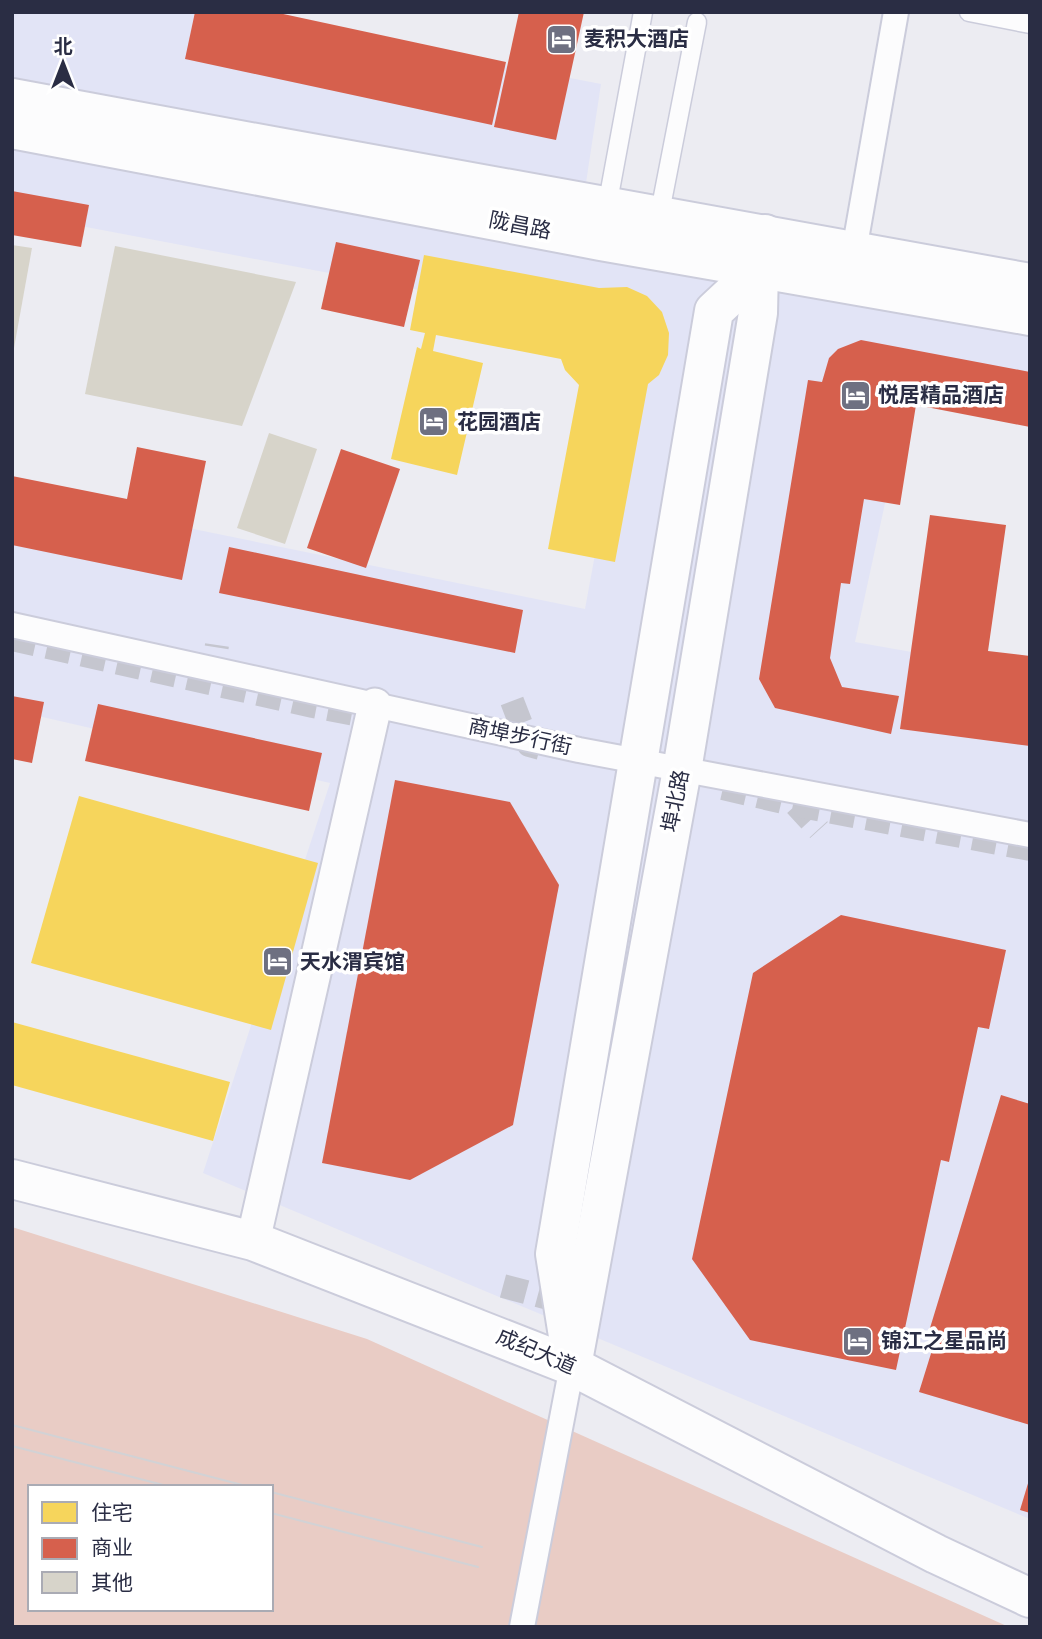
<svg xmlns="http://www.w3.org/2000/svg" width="1042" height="1639" viewBox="0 0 1042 1639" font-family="'Sofia Sans Condensed','Noto Sans SC',sans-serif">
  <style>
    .built { fill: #e2e4f6 }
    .green { fill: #e9ccc5; fill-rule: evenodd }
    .homes { fill: #f6d55c }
    .shops { fill: #d6604d }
    .building { fill: #d7d4ca }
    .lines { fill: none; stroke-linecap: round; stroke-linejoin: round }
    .pedestrian-tunnel { stroke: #c5c6cf; stroke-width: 24; stroke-dasharray: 24 12; stroke-linecap: butt }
    .service-casing { stroke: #cbccdb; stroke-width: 21 }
    .pedestrian-casing { stroke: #cbccdb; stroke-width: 28 }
    .minor-casing { stroke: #cbccdb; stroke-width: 37 }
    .secondary-casing { stroke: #cbccdb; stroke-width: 42 }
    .primary-casing { stroke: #cbccdb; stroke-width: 42 }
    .service { stroke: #fcfcfd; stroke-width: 18 }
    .pedestrian { stroke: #fcfcfd; stroke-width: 24 }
    .minor { stroke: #fcfcfd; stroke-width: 33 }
    .secondary { stroke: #fcfcfd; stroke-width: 38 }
    .primary { stroke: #fcfcfd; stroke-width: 38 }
    .tram { stroke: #d2d2d5; stroke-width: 2 }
    .labels { text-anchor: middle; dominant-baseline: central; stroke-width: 7; stroke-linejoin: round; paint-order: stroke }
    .poi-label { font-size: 21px; font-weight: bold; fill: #2a2d44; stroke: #fff; text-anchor: start }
    .street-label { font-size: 21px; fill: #2a2d44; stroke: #fff }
  </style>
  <rect width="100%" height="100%" fill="#ececf2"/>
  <polygon class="built" points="12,12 228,12 601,84 582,209 1030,298 1030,406 911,383 855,642 1030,673 1030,1519 203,1173 330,783 12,710 12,492 585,609 636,331 12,213"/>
  <path class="green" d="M12 1227 367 1339 1009 1627H12ZM30 1487H271V1609H30Z"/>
  <g class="homes">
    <polygon points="424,255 599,288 627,287 647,296 662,312 669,333 668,355 659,375 648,384 615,562 548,549 579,385 565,370 561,359 436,335 433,351 483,363 457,475 391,459 417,347 421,349 425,333 410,330"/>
    <polygon points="79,796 318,863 271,1030 31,963"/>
    <polygon points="12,1022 230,1082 213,1141 12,1085"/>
  </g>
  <g class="shops">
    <polygon points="195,12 274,12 506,62 492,125 185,59"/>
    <polygon points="519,12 584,12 556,140 494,127"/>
    <polygon points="12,191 89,205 81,247 12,235"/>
    <polygon points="336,242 420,260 404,327 321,309"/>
    <polygon points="861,340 1030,372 1030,427 916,405 900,505 864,499 850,584 841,583 830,658 842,687 899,696 891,734 775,708 759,679 808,380 822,382 829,358 838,349"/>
    <polygon points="137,447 206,461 182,580 12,545 12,476 127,499"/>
    <polygon points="341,449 400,469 366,568 307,548"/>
    <polygon points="930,515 1006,525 988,651 1030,656 1030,746 900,729"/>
    <polygon points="229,547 523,610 515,653 219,593"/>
    <polygon points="12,696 44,702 32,763 12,759"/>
    <polygon points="98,704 322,753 309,811 85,761"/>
    <polygon points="395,780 510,802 559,885 513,1125 410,1180 322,1163"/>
    <polygon points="841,915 1006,950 989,1029 978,1027 949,1162 941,1160 896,1370 750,1340 692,1259 753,973"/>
    <polygon points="1001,1095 1030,1104 1030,1425 919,1392 938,1331 930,1328"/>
    <polygon points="1029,1480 1030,1480 1030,1513 1020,1510"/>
  </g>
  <g class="building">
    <polygon points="12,245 32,248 14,348 12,348"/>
    <polygon points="115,246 296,282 242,426 85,394"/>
    <polygon points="269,433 317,449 285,544 237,528"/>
  </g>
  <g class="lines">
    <g class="pedestrian-tunnel">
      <polyline points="12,639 313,706 387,720"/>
      <polyline points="211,683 217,645"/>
      <polyline points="512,701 529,745 540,748"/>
      <polyline points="723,788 796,805 819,830"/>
      <polyline points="796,805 1030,849"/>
      <polyline points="503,1286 563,1302 565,1291"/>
    </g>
    <defs>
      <g id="service">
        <polyline points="969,12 1030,24"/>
        <polyline points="606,212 643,12"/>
        <polyline points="659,217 697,22"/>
      </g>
      <g id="pedestrian">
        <polyline points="854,251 896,12"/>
        <polyline points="12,625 579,750 1030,835"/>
        <polyline points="522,1627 572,1366"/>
      </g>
      <polyline id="minor" points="253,1241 375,705"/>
      <g id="secondary">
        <path d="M12 98C351 161 690 222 1030 283"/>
        <polyline points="12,129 601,241 1030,316"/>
        <polyline points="568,1336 555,1254 714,311 759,269"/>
        <polyline points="572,1366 682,770 758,313 759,269 765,234"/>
      </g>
      <polyline id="primary" points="12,1179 253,1241 572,1366 936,1554 1030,1598"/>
    </defs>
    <use href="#service" class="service-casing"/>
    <use href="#pedestrian" class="pedestrian-casing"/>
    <use href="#minor" class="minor-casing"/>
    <use href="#secondary" class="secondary-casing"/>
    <use href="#primary" class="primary-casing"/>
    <use href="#service" class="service"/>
    <use href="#pedestrian" class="pedestrian"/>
    <use href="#minor" class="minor"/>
    <use href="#secondary" class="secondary"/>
    <use href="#primary" class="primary"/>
    <g class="tram">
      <polyline points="12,1425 250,1487"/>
      <polyline points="12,1446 171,1487"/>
      <polyline points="271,1492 482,1547"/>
      <polyline points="271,1513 478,1567"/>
    </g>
  </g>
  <defs>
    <symbol id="hotel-square" viewBox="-11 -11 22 22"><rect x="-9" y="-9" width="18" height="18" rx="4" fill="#6e7081" stroke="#fff"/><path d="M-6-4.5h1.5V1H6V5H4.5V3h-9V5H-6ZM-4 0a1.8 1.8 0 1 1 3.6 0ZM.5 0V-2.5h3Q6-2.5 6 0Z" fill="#fff"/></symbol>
  </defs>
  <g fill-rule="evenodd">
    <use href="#hotel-square" x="544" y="22" width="35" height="35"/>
    <use href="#hotel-square" x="838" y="378" width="35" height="35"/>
    <use href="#hotel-square" x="416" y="404" width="35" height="35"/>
    <use href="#hotel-square" x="260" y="944" width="35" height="35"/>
    <use href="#hotel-square" x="840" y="1324" width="35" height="35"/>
  </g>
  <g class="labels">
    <g class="poi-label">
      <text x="584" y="39">麦积大酒店</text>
      <text x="878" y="395">悦居精品酒店</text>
      <text x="457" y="422">花园酒店</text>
      <text x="300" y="962">天水渭宾馆</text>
      <text x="881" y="1341">锦江之星品尚</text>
    </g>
    <g class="street-label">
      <text transform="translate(520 226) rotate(11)">陇昌路</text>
      <text transform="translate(520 737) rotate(12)">商埠步行街</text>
      <text transform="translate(676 801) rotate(-79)">埠北路</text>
      <text transform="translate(536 1352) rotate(23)">成纪大道</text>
    </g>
  </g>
  <rect width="1042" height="1639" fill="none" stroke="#2a2d44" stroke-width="28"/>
  <rect x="28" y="1485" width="245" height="126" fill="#ffffff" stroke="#aaabb4" stroke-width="2"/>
  <rect x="42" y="1502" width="35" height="21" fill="#f6d55c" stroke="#aaabb4" stroke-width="2"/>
  <text x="91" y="1520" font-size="21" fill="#2a2d44">住宅</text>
  <rect x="42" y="1538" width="35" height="21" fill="#d6604d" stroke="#aaabb4" stroke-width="2"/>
  <text x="91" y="1555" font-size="21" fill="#2a2d44">商业</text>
  <rect x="42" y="1572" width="35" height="21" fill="#d7d4ca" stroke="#aaabb4" stroke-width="2"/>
  <text x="91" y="1590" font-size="21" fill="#2a2d44">其他</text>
  <g transform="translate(63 63)" stroke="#ffffff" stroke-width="5" paint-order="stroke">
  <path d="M0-5L12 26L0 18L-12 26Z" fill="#2a2d44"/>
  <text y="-10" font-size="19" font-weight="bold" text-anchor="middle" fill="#2a2d44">北</text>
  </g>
</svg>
